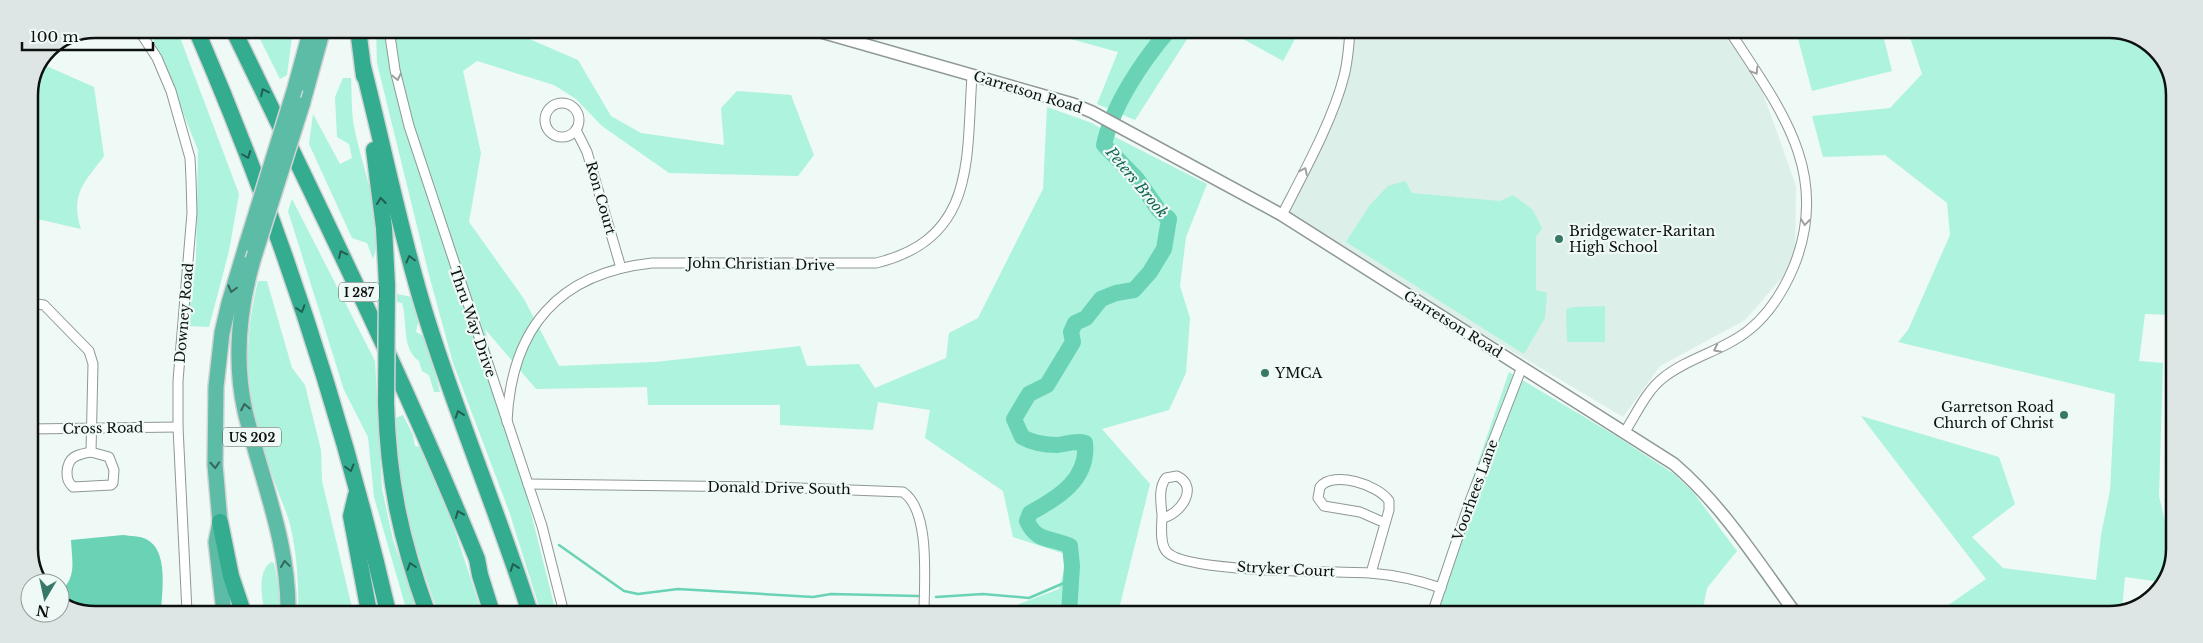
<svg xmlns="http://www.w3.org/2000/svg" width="2203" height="643" viewBox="0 0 2203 643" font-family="'Libre Baskerville',serif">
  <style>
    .built { fill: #dcefe9 }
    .green { fill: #adf3dd }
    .water { fill: #6ad2b5 }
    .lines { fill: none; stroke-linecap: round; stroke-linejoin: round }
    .stream { stroke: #6ad2b5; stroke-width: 2.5 }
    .river { stroke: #6ad2b5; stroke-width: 16 }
    .minor-casing { stroke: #8e9894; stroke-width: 11 }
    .tertiary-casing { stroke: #8e9894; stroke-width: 14 }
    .trunk-casing { stroke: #d3d4d4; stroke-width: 18 }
    .motorway-casing { stroke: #d3d4d4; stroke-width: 19 }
    .minor { stroke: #fff; stroke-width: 9 }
    .tertiary { stroke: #fff; stroke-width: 11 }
    .trunk { stroke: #5cbca6; stroke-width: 15 }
    .motorway { stroke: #34ac8f; stroke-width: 16 }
    .trunk-bridge-casing { stroke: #d3d4d4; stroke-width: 18; stroke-linecap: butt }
    .motorway-bridge-casing { stroke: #d3d4d4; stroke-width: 19; stroke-linecap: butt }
    .trunk-bridge { stroke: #5cbca6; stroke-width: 15 }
    .motorway-bridge { stroke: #34ac8f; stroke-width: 16 }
    .oneway { stroke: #9e9f9f }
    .oneway2 { stroke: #205e4f }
    .oneway3 { stroke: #34665a }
    .poi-dot { fill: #387866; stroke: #eff9f6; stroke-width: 2 }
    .labels { text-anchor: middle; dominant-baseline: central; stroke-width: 4.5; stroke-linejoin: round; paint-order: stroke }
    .shield { fill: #eff9f6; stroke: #505654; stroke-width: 1 }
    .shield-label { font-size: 12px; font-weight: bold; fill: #0c100f }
    .street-label { font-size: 14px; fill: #0c100f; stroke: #eff9f6 }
    .poi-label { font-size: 14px; fill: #0c100f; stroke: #eff9f6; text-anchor: start }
    .water-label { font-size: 15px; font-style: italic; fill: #126653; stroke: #eff9f6 }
    .rim { fill: none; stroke: #0c100f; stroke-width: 2.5 }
  </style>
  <rect width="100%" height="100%" fill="#eff9f6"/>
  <polygon class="built" points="1352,30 1725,30 1755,71 1796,186 1795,263 1745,320 1660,366 1623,417 1282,215 1347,64"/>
  <g class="green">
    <polygon points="149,29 175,29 181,40 239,194 229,251 209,327 187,326 196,260 198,150"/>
    <polygon points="255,29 293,29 287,75 280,79"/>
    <polygon points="376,29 506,29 578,60 611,116 641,133 724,145 721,108 737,91 791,95 814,155 798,176 669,173 602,126 576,99 554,85 477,61 463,71 481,153 469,222 524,299 559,366 655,362 800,346 807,366 859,364 875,388 946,358 949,333 978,318 1043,189 1047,107 1092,123 1115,137 1207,184 1186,237 1180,286 1190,318 1186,373 1169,410 1102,429 1150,484 1118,613 1016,613 1019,604 1059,589 1068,555 1013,537 1003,491 925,438 930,410 878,402 873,430 780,425 780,405 648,405 647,387 536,389 485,329 556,613 541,613 509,511 453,363 428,271 377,63"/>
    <polygon points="1038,30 1193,30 1135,120 1097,104 1118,52"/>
    <polygon points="1227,30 1300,30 1283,61"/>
    <polygon points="1796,31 1882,31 1892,71 1812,91"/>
    <polygon points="1908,31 2125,31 2158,51 2174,90 2173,315 2145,314 2139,361 2163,363 2159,496 2170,544 2167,573 2161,582 2125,577 2122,609 2104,614 1953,614 1947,606 1986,579 1861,416 1999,457 2015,504 1972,537 2003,568 2096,580 2101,535 2110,491 2115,394 1898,342 1908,330 1950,235 1947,203 1885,155 1823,157 1812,116 1890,108 1922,74"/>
    <path d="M42 64 94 87 104 156C84 183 70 194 81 229L29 217V94Z"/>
    <path d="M343 78H351C352 95 351 114 355 131 362 167 386 225 373 259L367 243 352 238 309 144 313 114 340 164 352 158 349 144 337 137 335 97Z"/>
    <polygon points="1405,181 1412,193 1500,201 1513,195 1533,210 1542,228 1536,237 1536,290 1547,293 1545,318 1524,354 1346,242 1370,205 1388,186"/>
    <polygon points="292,199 375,361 382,489 393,540 418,612 407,612 374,497 368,437 344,390 288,211"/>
    <path d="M258 281H267L292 368 305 385 321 450 322 481 353 612H298C299 586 297 555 291 529 288 514 281 500 276 486 267 461 259 435 253 409 244 367 248 322 258 281Z"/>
    <path d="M397 294 412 297 419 317 416 332 426 337 440 392H434L429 375 422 371 419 361C401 348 408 322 402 303L397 302Z"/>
    <polygon points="1605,306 1605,342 1567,342 1566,309 1574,307"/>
    <polygon points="1509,372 1616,436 1674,474 1693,492 1737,551 1707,588 1703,608 1708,614 1426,614"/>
    <path d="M403 415 413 435 415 446 421 447 451 519 482 613 438 612C415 550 395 485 395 418Z"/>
    <path d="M271 562 274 563 279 588 280 612H264C263 597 256 573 271 562Z"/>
  </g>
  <path class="water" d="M123 535C130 536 140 536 146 539 169 550 162 592 161 612H78L60 601V592C77 577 72 562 71 540Z"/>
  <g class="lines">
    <g class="stream">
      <polyline points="559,545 624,591 638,594 678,589 813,597 831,594 918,596"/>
      <polyline points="936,597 983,594 1029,598 1071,580"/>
    </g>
    <path class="river" d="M1069 613 1072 566 1070 546C1051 537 1037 543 1027 521L1030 513C1058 498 1089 479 1085 443 1075 440 1067 444 1057 445 1044 445 1033 443 1022 437L1014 419 1029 394 1047 385 1073 342 1071 332 1075 323 1086 318 1101 299 1116 293 1134 290 1150 272 1164 249 1169 219 1158 209 1137 179 1104 145C1112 106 1143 60 1169 30"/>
    <defs>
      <g id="minor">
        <polyline points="138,29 157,58 171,91 190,158 191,179 192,213 178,381 178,427 187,612"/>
        <polyline points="389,29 395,70 409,126 542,526 564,613"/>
        <circle cx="562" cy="120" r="17"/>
        <polyline points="576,130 587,152 621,268"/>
        <path d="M1282 215C1303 174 1333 120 1344 76 1348 61 1349 45 1350 30"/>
        <polyline points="29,303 44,305 89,351 93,364 91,452"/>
        <path d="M507 422C511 329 558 273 652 263H876C977 239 966 158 972 76"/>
        <polyline points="29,429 178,427"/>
        <path d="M1624 433C1636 415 1646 391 1663 378 1689 357 1723 351 1749 330 1770 313 1784 290 1794 266 1832 171 1778 106 1729 30"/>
        <path d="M91 452 109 457 114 470 113 483 111 485 73 487C68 482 67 479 67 472 68 456 77 455 91 452Z"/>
        <path d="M528 484 773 487 903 492C931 511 924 582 924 613"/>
        <path d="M1162 518C1180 515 1200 487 1177 476L1166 478C1158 488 1161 503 1162 515 1162 525 1159 544 1167 552 1186 573 1335 571 1370 573 1395 575 1418 580 1441 588"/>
        <path d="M1371 573 1389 510V501C1379 485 1333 470 1320 487L1318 498 1324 506 1360 512 1385 523"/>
        <polyline points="1432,614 1470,501 1522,367"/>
      </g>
      <path id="tertiary" d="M814 30 1073 104 1092 112 1282 215 1674 464C1723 506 1758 562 1796 614"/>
      <g id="trunk">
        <polyline points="295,88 311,29"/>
        <polyline points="302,105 323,29"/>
        <path d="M253 260C239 309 234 361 245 411 261 479 289 542 288 612"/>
        <polyline points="224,612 216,542 220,522 215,465 216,387 222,333 229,303 247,243"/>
      </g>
      <g id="motorway">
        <path d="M196 29C277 217 342 414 388 612"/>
        <path d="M233 29C318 205 404 379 477 559L480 575 492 613"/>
        <polyline points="358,29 364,76"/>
        <path d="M363 67C384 149 400 232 425 313 456 414 498 512 530 613"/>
        <polyline points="374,150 384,228 387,285"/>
        <path d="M386 403C388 481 401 540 427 612"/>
        <polyline points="356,495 351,516 369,612"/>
        <polyline points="220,522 231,576 243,612"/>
      </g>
    </defs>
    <use href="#minor" class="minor-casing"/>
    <use href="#tertiary" class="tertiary-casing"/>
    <use href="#trunk" class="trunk-casing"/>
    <use href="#motorway" class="motorway-casing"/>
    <use href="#minor" class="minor"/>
    <use href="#tertiary" class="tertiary"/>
    <use href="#trunk" class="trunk"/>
    <use href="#motorway" class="motorway"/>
    <defs>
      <g id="trunk-bridge">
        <polyline points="247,243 295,88"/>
        <polyline points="253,260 302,105"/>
      </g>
      <polyline id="motorway-bridge" points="386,403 387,285"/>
    </defs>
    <use href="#trunk-bridge" class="trunk-bridge-casing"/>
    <use href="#motorway-bridge" class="motorway-bridge-casing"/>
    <use href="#trunk-bridge" class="trunk-bridge"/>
    <use href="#motorway-bridge" class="motorway-bridge"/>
  </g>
  <defs><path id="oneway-chevron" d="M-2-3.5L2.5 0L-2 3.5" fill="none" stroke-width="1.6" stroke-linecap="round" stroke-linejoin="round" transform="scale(1.25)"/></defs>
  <g class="oneway">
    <use href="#oneway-chevron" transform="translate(1755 71) rotate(58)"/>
    <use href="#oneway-chevron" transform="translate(397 77) rotate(77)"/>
    <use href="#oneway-chevron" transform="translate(1304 171) rotate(-64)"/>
    <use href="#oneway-chevron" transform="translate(1805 222) rotate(97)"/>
    <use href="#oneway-chevron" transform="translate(1717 349) rotate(153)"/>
  </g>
  <g class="oneway2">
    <use href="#oneway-chevron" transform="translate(264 92) rotate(-116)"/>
    <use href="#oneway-chevron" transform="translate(247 155) rotate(69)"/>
    <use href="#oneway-chevron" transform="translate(381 201) rotate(-97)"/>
    <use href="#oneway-chevron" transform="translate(342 254) rotate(-115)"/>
    <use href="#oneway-chevron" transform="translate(410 259) rotate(-105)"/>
    <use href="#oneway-chevron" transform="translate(301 309) rotate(72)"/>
    <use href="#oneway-chevron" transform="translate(459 414) rotate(-109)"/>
    <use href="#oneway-chevron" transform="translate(350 468) rotate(75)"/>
    <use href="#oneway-chevron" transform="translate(459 514) rotate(-112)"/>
    <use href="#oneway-chevron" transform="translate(411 566) rotate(-108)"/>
    <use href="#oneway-chevron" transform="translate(514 567) rotate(-110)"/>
  </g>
  <g class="oneway3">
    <use href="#oneway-chevron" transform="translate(232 289) rotate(105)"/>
    <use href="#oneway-chevron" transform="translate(245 407) rotate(-101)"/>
    <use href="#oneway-chevron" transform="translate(215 465) rotate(87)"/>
    <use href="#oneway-chevron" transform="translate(285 564) rotate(-98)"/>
  </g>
  <g class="poi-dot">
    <circle cx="1559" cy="239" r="5"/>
    <circle cx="1265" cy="373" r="5"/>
    <circle cx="2064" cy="415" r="5"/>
  </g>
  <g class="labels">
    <g class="shield">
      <rect x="339" y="282.5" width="40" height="19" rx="4"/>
      <rect x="223" y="427.5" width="58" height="19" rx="4"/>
    </g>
    <g class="shield-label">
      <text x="359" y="292">I 287</text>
      <text x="252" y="437">US 202</text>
    </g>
    <g class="street-label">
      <text transform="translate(1028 92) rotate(17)">Garretson Road</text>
      <text transform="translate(601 198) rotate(74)">Ron Court</text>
      <text transform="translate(761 264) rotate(1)">John Christian Drive</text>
      <text transform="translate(184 313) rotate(-85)">Downey Road</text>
      <text transform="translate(473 322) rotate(71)">Thru Way Drive</text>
      <text transform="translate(1453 324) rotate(32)">Garretson Road</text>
      <text transform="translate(103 428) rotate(-1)">Cross Road</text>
      <text transform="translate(779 488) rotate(1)">Donald Drive South</text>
      <text transform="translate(1475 490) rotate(-70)">Voorhees Lane</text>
      <text transform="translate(1286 569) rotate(3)">Stryker Court</text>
    </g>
    <g class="poi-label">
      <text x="1569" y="231">Bridgewater-Raritan<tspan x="1569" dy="16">High School</tspan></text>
      <text x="1275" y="373">YMCA</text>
      <text x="2054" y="407" text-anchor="end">Garretson Road<tspan x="2054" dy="16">Church of Christ</tspan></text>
    </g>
    <g class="water-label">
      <text transform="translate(1137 182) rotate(50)">Peters Brook</text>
    </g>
  </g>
  <path d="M0 0H2203V643H0ZM95 38H2109A57 57 0 0 1 2166 95V549A57 57 0 0 1 2109 606H95A57 57 0 0 1 38 549V95A57 57 0 0 1 95 38Z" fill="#dde6e4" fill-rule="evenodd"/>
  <path class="rim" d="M95 38H2109A57 57 0 0 1 2166 95V549A57 57 0 0 1 2109 606H95A57 57 0 0 1 38 549V95A57 57 0 0 1 95 38Z"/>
  <g transform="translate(45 598) rotate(189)"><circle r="24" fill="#eff9f6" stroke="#949c9a"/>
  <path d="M0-4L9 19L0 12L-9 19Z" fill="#387866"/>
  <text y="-8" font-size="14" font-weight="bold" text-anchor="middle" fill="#0c100f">N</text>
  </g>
  <path d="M22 42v8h131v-8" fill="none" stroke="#0c100f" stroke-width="2.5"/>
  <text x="30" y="42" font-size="15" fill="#0c100f" stroke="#eff9f6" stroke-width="4" paint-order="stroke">100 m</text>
</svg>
